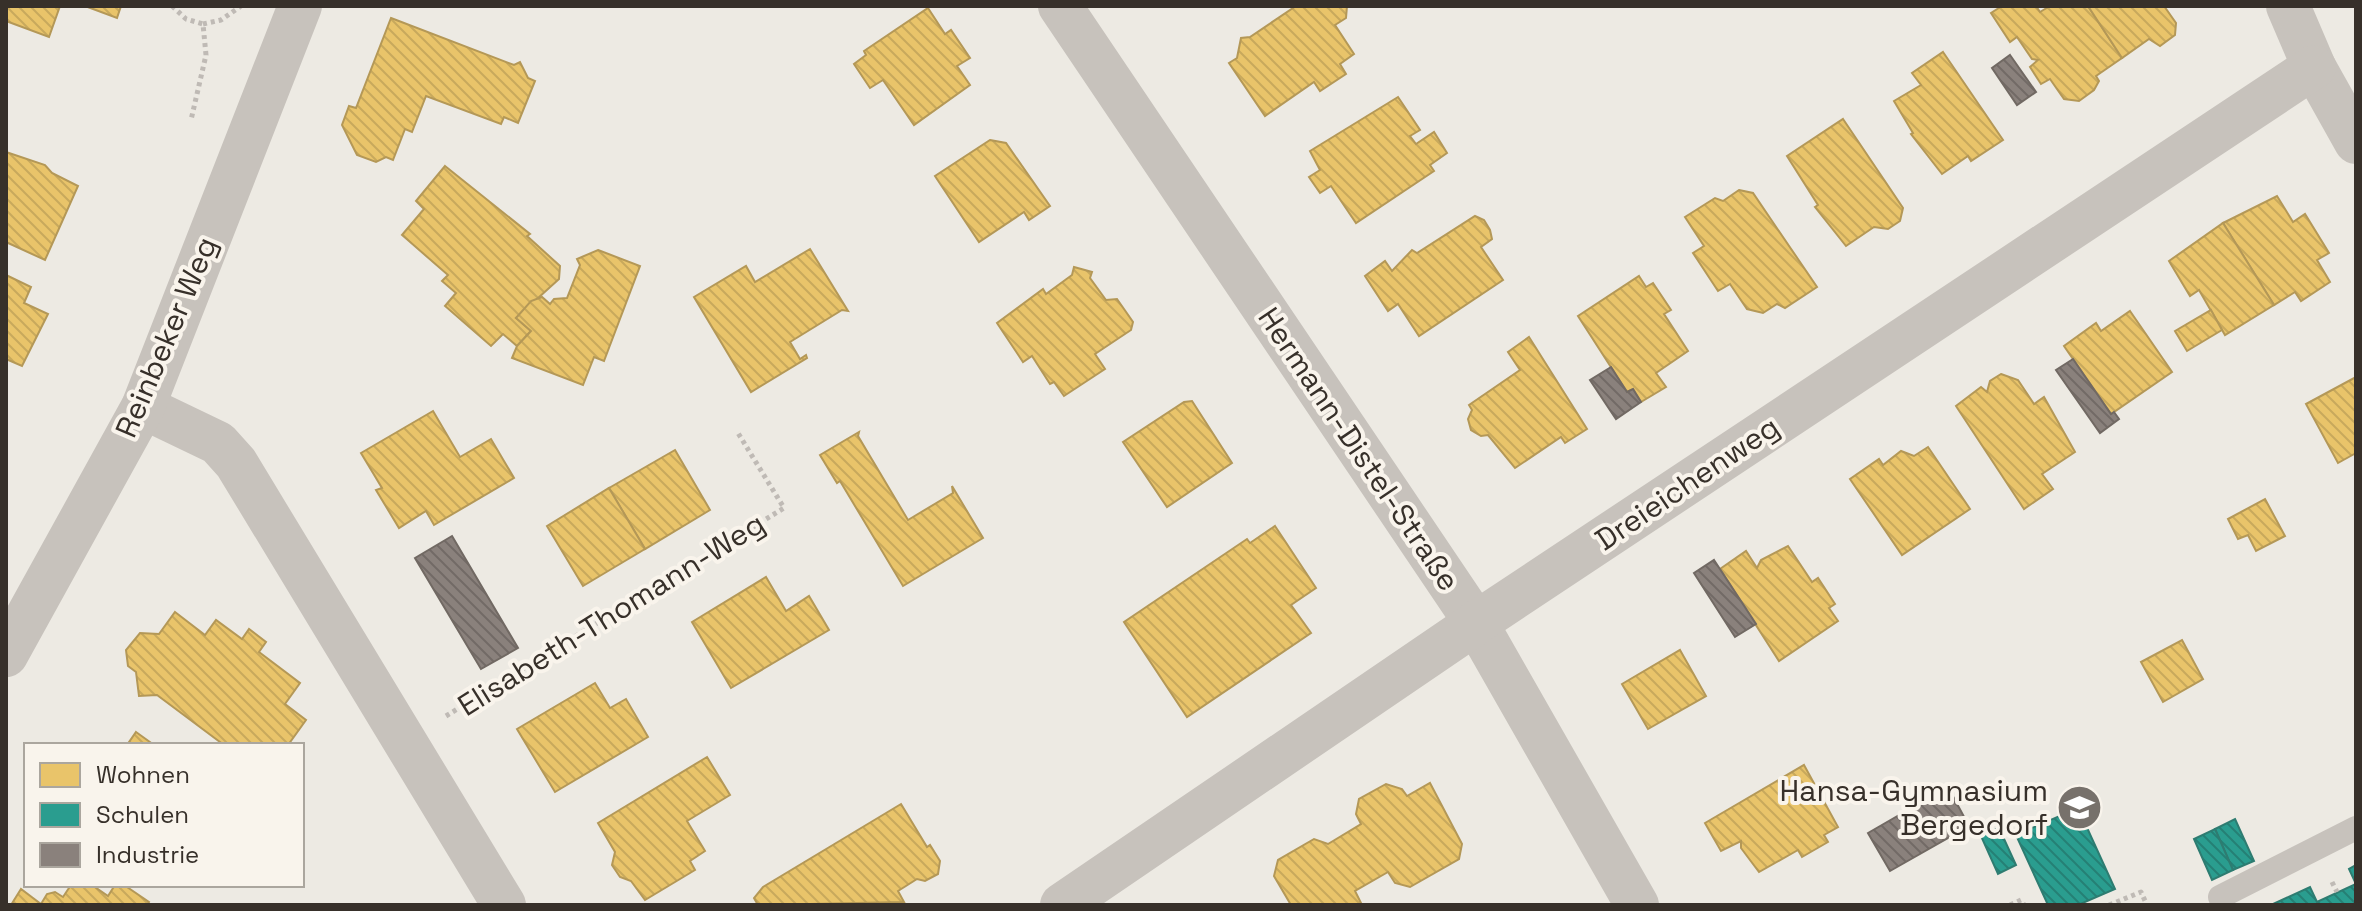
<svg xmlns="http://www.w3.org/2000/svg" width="2362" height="911" viewBox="0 0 2362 911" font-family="'Space Grotesk',sans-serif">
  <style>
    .homes { fill: url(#homes-back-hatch); stroke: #b49857; stroke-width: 2 }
    .schools { fill: url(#schools-back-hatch); stroke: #2e7c71; stroke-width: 2 }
    .industry { fill: url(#industry-back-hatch); stroke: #716963; stroke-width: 2 }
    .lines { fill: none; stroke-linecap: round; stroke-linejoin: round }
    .path { stroke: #bfbab5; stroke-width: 5; stroke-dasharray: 4 4; stroke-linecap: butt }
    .service { stroke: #c7c2bc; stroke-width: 24 }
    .minor { stroke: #c7c2bc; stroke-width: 44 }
    .labels { text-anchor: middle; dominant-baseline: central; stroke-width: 8; stroke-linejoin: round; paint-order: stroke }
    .street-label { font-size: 30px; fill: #37302a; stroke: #f9f4ec }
    .poi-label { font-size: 30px; fill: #37302a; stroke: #f9f4ec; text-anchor: end }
  </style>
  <defs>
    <pattern id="homes-back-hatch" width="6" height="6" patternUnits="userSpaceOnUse" patternTransform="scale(2)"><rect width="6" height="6" fill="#e9c46a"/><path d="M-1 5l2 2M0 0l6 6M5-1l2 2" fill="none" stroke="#c8a95c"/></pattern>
    <pattern id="schools-back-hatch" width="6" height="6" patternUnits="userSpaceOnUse" patternTransform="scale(2)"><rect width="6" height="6" fill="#2a9d8f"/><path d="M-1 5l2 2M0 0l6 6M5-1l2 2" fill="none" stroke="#258075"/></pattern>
    <pattern id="industry-back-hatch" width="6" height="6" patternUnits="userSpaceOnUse" patternTransform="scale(2)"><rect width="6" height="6" fill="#8a817c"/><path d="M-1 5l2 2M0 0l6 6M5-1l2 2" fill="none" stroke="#726a66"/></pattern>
  </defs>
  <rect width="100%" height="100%" fill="#edeae3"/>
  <g class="homes">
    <polygon points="6,6 60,6 49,37 6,21"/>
    <polygon points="85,6 121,6 117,18"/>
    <polygon points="1296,6 1347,6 1346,18 1335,25 1354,54 1340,64 1346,74 1320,91 1314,82 1265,116 1229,63 1237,58 1241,38 1250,37"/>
    <polygon points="2002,6 2036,6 2040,12 2050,6 2088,6 2122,58 2096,76 2099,81 2094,90 2079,101 2064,99 2050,79 2041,84 2030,67 2038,60 2032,59 2017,37 2010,42 1991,13"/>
    <polygon points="2088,6 2164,6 2176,23 2175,35 2160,46 2149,39 2122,58"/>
    <polygon points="928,8 945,34 951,30 970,58 957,66 970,85 914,125 883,80 870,88 854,64 866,55 864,51"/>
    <polygon points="391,18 514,65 520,62 528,78 535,81 518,123 504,117 501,124 426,96 412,132 405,129 393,160 386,157 376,162 357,155 342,125 349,106 356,108"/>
    <polygon points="1943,52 2003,140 1971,161 1968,156 1942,174 1911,134 1913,133 1894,101 1921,85 1912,73"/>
    <polygon points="1398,97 1420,130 1410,136 1416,144 1434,132 1447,153 1430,165 1434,171 1356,223 1331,186 1320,193 1309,177 1320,170 1310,151"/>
    <polygon points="1843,119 1903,208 1900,221 1888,229 1874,227 1846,246 1815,207 1818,205 1787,156"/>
    <polygon points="990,140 1006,143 1050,206 1029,220 1024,212 979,242 935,176"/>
    <polygon points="6,152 45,165 52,173 78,186 45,260 6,242"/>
    <polygon points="445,166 530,234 527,236 560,266 559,279 516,318 531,331 517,346 503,334 491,346 445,306 456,293 442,281 448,275 402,235 424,209 416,201"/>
    <polygon points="1739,190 1753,193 1817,287 1785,308 1777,304 1763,313 1747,309 1730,284 1718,291 1693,253 1704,246 1685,217 1715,198 1723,201"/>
    <polygon points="2277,196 2293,222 2305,214 2329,253 2317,260 2330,282 2301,301 2295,292 2274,305 2223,223"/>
    <polygon points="1475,216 1484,220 1490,230 1492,239 1481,247 1503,280 1419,336 1398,304 1388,311 1365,276 1385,261 1392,271 1412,250 1417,253"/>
    <polygon points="2223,223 2274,305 2225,335 2199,290 2190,296 2169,261"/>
    <polygon points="810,249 848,311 842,310 790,342 800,359 806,355 807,358 751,392 694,297 746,266 755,282"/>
    <polygon points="598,250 640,266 604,361 594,357 583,385 512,358 517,346 531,331 516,318 531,301 542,297 550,304 554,299 567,298 580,265 577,259"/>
    <polygon points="1074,267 1092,272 1090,278 1106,300 1117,299 1133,322 1131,330 1095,354 1105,369 1064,396 1054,382 1050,384 1032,356 1023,362 997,323 1043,289 1046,294 1072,275"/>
    <polygon points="6,275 31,287 24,303 48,314 22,366 6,359"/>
    <polygon points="1639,276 1646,287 1653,283 1671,310 1664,314 1688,351 1656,373 1666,387 1641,402 1633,389 1627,392 1578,316"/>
    <polygon points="2211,310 2222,330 2187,351 2175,331"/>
    <polygon points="2130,311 2172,372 2111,414 2064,346 2096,323 2101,331"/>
    <polygon points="1529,337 1587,429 1565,443 1561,437 1515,468 1488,435 1481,436 1471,430 1468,419 1472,410 1469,405 1520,370 1508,352"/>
    <polygon points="2001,374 2018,380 2034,404 2044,397 2075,452 2042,474 2053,489 2024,509 1956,406 1981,387 1987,392 1990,381"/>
    <polygon points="2356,377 2356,453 2338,463 2306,404"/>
    <polygon points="1192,401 1232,463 1167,507 1123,442 1184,402"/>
    <polygon points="433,411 460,457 491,439 514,478 434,525 426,511 399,528 376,490 382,488 361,453"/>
    <polygon points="859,432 858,436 908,520 953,493 952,486 983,538 903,586 840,481 837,483 820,455"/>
    <polygon points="1928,447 1970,509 1902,555 1850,479 1879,459 1883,465 1901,451 1914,456"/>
    <polygon points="675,450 710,510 645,549 609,488"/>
    <polygon points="609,488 645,549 583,586 547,526"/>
    <polygon points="2265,499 2285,536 2256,551 2248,535 2238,539 2228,519"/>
    <polygon points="1275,526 1316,588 1291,605 1311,633 1187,717 1124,622 1247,539 1250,543"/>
    <polygon points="1788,546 1812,582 1818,578 1835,604 1829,608 1838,621 1779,661 1720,569 1746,551 1757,568 1761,560"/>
    <polygon points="766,577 786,611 809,596 829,630 731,688 692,622"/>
    <polygon points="175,612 205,635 216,620 242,639 249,629 266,642 259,652 300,683 285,704 306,720 288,745 224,745 157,695 139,696 136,672 128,666 126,650 140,633 159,634"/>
    <polygon points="2182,640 2203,679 2163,702 2141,662"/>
    <polygon points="1680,650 1706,696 1648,729 1622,684"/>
    <polygon points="595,683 610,708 626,699 648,737 555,792 517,729"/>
    <polygon points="136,732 154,745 127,745"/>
    <polygon points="707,757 730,795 687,821 705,851 690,861 695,870 645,900 631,881 620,877 612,865 615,852 598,823"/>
    <polygon points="1804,765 1838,827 1824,835 1828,842 1802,857 1798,850 1759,872 1741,848 1741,841 1721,851 1705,823"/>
    <polygon points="1430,783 1462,844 1459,859 1410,887 1395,883 1388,872 1355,891 1362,905 1291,905 1274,876 1278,860 1314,839 1328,844 1361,824 1356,814 1359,799 1386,784 1402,789 1407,796"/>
    <polygon points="901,804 927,847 930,845 940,861 938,874 925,881 917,879 898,891 904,902 758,905 754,898 763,887"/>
    <polygon points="71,885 92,885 108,896 115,885 124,885 149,902 147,905 11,905 21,889 41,904 47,894 55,892 63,897"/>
  </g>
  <g class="schools">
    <polygon points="2078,808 2115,889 2078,905 2048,905 2016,835"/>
    <polygon points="2235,819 2254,861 2233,870 2215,829"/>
    <polygon points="1999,828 2016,865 1998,874 1981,836"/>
    <polygon points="2215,829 2233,870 2212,880 2194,839"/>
    <polygon points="2356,865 2356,905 2271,905 2310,887 2317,902 2356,884 2349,869"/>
  </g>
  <g class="industry">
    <polygon points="2010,55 2036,92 2017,105 1992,68"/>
    <polygon points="2073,359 2111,414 2114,412 2119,419 2100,433 2056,370"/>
    <polygon points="1611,367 1627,392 1633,389 1641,402 1616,419 1590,380"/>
    <polygon points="452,536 518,648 481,669 415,558"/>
    <polygon points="1714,560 1756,624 1735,637 1694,573"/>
    <polygon points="1948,787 1969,826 1890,871 1868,833"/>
  </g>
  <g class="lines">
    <g class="path">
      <polyline points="172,6 186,19 203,24 206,55 191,120"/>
      <polyline points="203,24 221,20 241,6"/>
      <polyline points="446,716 784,508 738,433"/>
      <polyline points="2332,882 2337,892"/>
      <polyline points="2010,905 2021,900 2024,905"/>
      <polyline points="2109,905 2141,892 2147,905"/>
    </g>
    <polyline class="service" points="2220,897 2356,828"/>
    <g class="minor">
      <polyline points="1060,6 1476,623 1637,905"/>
      <polyline points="2288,6 2314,67 2356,142"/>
      <polyline points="143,407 218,443 236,463 504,905"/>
      <polyline points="6,655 143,407 300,6"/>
      <polyline points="1062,905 1476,623 2314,67"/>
    </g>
  </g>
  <defs>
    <symbol id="school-disc" viewBox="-11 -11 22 22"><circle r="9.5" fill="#77716b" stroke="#f9f4ec"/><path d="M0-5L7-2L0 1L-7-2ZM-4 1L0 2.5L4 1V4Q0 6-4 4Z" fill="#fff"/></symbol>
  </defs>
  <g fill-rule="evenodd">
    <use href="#school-disc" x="2054" y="782" width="51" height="51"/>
  </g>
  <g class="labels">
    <g class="street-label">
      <text transform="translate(166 337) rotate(-67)">Reinbeker Weg</text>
      <text transform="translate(1359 449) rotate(56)">Hermann-Distel-Straße</text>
      <text transform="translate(1687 483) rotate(-34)">Dreieichenweg</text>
      <text transform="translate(611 614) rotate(-32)">Elisabeth-Thomann-Weg</text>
    </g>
    <g class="poi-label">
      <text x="2048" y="790">Hansa-Gymnasium<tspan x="2048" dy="34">Bergedorf</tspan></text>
    </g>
  </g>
  <rect width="2362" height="911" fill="none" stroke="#37302a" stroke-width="16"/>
  <rect x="24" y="743" width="280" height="144" fill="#f9f4ec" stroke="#aba69e" stroke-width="2"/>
  <rect x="40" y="763" width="40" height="24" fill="#e9c46a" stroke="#aba69e" stroke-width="2"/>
  <text x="96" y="783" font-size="24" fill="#37302a">Wohnen</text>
  <rect x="40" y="803" width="40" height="24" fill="#2a9d8f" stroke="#aba69e" stroke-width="2"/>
  <text x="96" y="823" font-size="24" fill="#37302a">Schulen</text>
  <rect x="40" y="843" width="40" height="24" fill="#8a817c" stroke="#aba69e" stroke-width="2"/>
  <text x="96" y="863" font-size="24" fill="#37302a">Industrie</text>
</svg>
